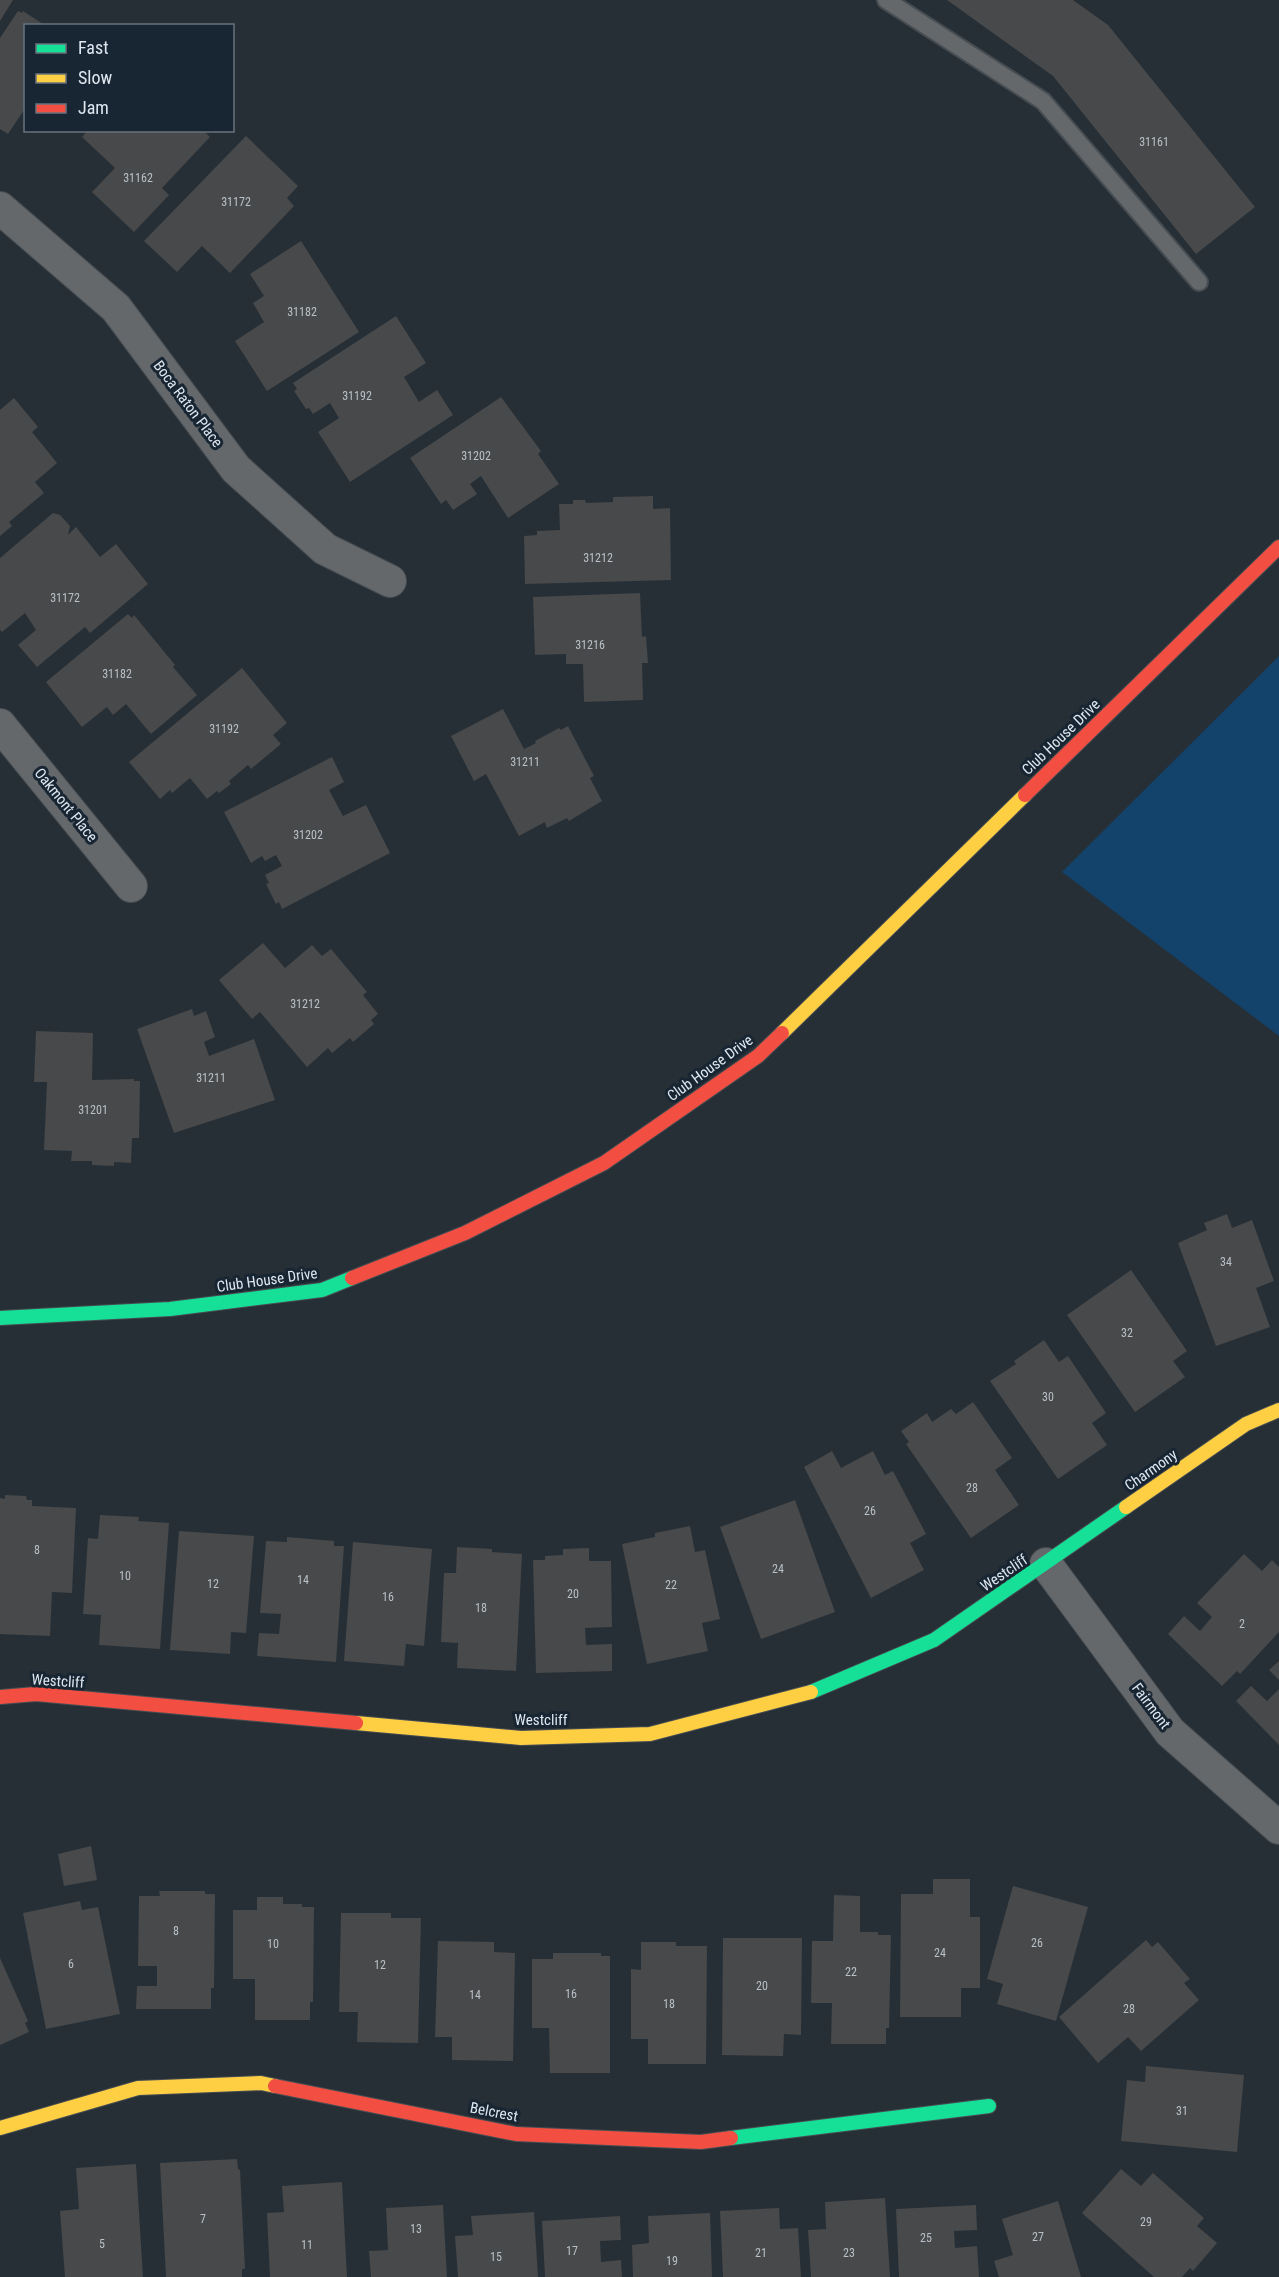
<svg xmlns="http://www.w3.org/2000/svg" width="1279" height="2277" viewBox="0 0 1279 2277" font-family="'Roboto Condensed',sans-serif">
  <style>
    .green { fill: #13426a }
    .building { fill: #47494a }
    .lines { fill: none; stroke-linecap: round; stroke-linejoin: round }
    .lane-casing { stroke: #464d52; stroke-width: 20 }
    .street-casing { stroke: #464d52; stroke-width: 34 }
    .fast-casing { stroke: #464d52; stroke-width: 16 }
    .slow-casing { stroke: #464d52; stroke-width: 16 }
    .jam-casing { stroke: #464d52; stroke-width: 16 }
    .lane { stroke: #65686b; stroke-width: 16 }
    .street { stroke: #65686b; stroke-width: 32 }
    .fast { stroke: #16e098; stroke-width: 14 }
    .slow { stroke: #ffcf43; stroke-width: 14 }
    .jam { stroke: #f24e42; stroke-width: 14 }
    .labels { text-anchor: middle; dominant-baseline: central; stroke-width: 6; stroke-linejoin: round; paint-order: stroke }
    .number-label { font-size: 12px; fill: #b9c0c7 }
    .street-label { font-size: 15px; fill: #dfe8f1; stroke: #182532 }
  </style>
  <rect width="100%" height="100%" fill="#272f36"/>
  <polygon class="green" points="1279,656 1279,1036 1062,872"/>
  <g class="building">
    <polygon points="0,0 13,0 0,21"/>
    <polygon points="947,0 1073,0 1108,25 1255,207 1196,254 1053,76"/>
    <polygon points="18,11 22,13 23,11 46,26 26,26 26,107 8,134 0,129 0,38"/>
    <polygon points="88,130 203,130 210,137 162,188 169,195 134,232 92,192 115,168 82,137"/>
    <polygon points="246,136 298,186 287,198 294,206 230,273 202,246 177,272 144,241"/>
    <polygon points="301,241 359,332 267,391 235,341 264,322 253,303 264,296 250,274"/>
    <polygon points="396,316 426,363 404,377 419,402 437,390 453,415 350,482 318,432 339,418 330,403 313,414 309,408 306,409 294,391 297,389 293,383"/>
    <polygon points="501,397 541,451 538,454 559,484 508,518 481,476 470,484 477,494 453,510 446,500 441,504 410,458"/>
    <polygon points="14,398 38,427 32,432 57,463 35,482 44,493 9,522 12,526 0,536 0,410"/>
    <polygon points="653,496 653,509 670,508 671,580 525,584 524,536 537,535 537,531 560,530 559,504 573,504 573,500 585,500 586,503 613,502 613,497"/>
    <polygon points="53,513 60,515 70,526 68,535 76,527 100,557 116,544 148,584 90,633 85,627 37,667 18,645 36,630 25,613 2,632 0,630 0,558"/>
    <polygon points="640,593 642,637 646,636 648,663 642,663 643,700 584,702 583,664 566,664 566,654 535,655 533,597"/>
    <polygon points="128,614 132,618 134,615 175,665 173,667 197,695 151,734 126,704 113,715 107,707 82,727 46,682"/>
    <polygon points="242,668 287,723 273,735 281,744 251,769 248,765 229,781 231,784 219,793 217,791 207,799 190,778 172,793 170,790 160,799 129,762"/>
    <polygon points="503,709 524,749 536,743 535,741 559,728 561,730 568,726 594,776 590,778 602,801 569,821 567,818 547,828 545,822 519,836 486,774 474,781 451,736"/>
    <polygon points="332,757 344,782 329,790 343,816 366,805 390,853 282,909 279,902 276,904 266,884 269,883 265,875 282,866 276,855 265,861 262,856 251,863 224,812"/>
    <polygon points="263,943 285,968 312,945 322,956 331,949 367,992 363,995 378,1014 371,1020 374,1024 353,1042 350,1038 332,1053 328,1048 307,1067 260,1012 252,1019 219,980"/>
    <polygon points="192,1009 194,1016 206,1011 215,1037 204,1042 209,1056 254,1039 275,1100 174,1133 137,1029"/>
    <polygon points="36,1031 93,1033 92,1080 134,1079 134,1081 140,1081 139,1138 132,1138 131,1163 114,1162 114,1166 92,1165 92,1161 71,1161 72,1151 44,1150 47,1082 34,1082"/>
    <polygon points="1227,1214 1232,1228 1252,1220 1274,1281 1256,1288 1270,1327 1216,1346 1178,1243 1207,1230 1204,1223"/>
    <polygon points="1131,1270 1187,1351 1173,1361 1185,1377 1135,1412 1067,1315"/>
    <polygon points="1044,1340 1059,1362 1068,1356 1106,1413 1092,1423 1107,1445 1058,1479 990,1381 1016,1364 1014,1361"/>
    <polygon points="973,1402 1012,1458 995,1470 1019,1505 971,1538 906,1444 909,1442 901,1431 927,1413 932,1422 951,1409 956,1414"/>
    <polygon points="832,1451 841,1468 873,1451 885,1475 893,1471 926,1534 910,1543 924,1570 871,1598 804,1467"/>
    <polygon points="5,1495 26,1496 27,1500 32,1500 32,1506 76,1508 72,1593 52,1592 50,1636 0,1634 0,1498 5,1499"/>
    <polygon points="795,1500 835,1612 761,1639 720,1527"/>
    <polygon points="100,1515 139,1517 138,1521 169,1523 160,1649 99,1645 101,1615 83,1614 88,1538 98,1539"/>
    <polygon points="690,1526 695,1552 705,1550 720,1619 702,1623 708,1651 647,1664 622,1544 655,1537 655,1533"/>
    <polygon points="179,1531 254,1536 246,1633 231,1632 230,1654 170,1650"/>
    <polygon points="287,1537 334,1541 334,1546 344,1546 336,1662 257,1656 259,1633 279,1634 281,1614 260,1613 266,1541 287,1542"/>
    <polygon points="353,1542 432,1549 424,1646 406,1644 404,1666 344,1661"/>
    <polygon points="457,1547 492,1549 492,1552 522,1554 516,1671 457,1668 458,1643 441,1642 444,1573 456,1573"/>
    <polygon points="589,1548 589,1561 611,1561 612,1627 585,1628 586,1645 612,1644 612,1671 536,1673 533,1560 545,1560 545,1556 563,1555 563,1549"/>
    <polygon points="1244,1554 1262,1571 1272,1560 1279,1567 1279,1632 1240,1674 1237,1671 1222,1686 1168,1634 1184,1616 1200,1631 1212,1617 1197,1603"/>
    <polygon points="1279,1661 1279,1680 1269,1670"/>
    <polygon points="1251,1686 1267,1701 1279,1689 1279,1745 1236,1701"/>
    <polygon points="91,1846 97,1880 64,1886 58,1854"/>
    <polygon points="933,1879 970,1879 970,1917 980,1917 980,1988 961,1988 961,2017 900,2017 901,1894 933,1894"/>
    <polygon points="1013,1886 1088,1907 1056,2021 997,2004 1003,1984 987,1979"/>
    <polygon points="159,1891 205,1891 205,1894 215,1894 214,1988 211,1988 211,2009 136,2009 137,1986 157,1986 157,1966 138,1966 139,1896 160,1896"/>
    <polygon points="834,1895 860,1896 860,1932 878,1932 878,1935 891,1935 889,2028 886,2028 886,2044 831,2044 832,2003 811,2003 812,1941 833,1941"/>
    <polygon points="257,1897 283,1897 283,1904 302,1904 302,1907 314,1907 313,2002 310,2002 310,2020 255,2020 255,1979 233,1979 233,1910 257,1910"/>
    <polygon points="80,1901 82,1910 98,1907 120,2014 46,2029 23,1913"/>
    <polygon points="341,1913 391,1913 391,1918 421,1918 418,2043 357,2042 358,2012 339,2012"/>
    <polygon points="723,1938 802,1938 801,2035 784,2034 783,2056 722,2055"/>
    <polygon points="1146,1940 1152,1947 1158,1942 1190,1979 1184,1983 1199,2000 1141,2051 1128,2037 1098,2063 1059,2017"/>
    <polygon points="438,1941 494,1942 494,1952 515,1953 513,2061 452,2060 452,2037 435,2037"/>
    <polygon points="641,1942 676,1942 676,1946 707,1946 706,2064 648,2064 648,2039 631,2039 631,1969 641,1970"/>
    <polygon points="553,1953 601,1953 601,1956 610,1956 610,2073 550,2073 549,2028 532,2028 532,1959 553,1959"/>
    <polygon points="0,1958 28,2021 25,2023 29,2032 0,2045"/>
    <polygon points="1146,2066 1244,2075 1237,2152 1121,2141 1127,2080 1145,2082"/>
    <polygon points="237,2159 238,2169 240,2170 245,2269 242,2269 242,2277 166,2277 160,2163"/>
    <polygon points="136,2164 143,2277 65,2277 60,2211 79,2209 76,2168"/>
    <polygon points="1121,2169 1141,2186 1153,2173 1204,2218 1197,2226 1217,2243 1193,2271 1190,2268 1182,2277 1154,2277 1082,2213"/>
    <polygon points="342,2182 347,2277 270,2277 267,2213 284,2212 282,2186"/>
    <polygon points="885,2198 890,2277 811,2277 808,2230 826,2229 825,2202"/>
    <polygon points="1058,2201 1081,2277 999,2277 994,2261 1013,2255 1002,2219"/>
    <polygon points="443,2205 447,2277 371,2277 369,2251 388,2250 386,2208"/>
    <polygon points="976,2205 977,2230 954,2231 955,2248 977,2246 979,2277 899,2277 896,2209"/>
    <polygon points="779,2208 780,2229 798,2228 801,2277 723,2277 720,2211"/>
    <polygon points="534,2212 538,2277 458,2277 455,2236 473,2235 471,2216"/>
    <polygon points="710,2213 712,2277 633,2277 632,2245 649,2243 648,2216"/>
    <polygon points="620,2216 621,2240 600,2241 601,2262 621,2260 622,2277 545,2277 542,2221"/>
  </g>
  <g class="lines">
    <defs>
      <polyline id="lane" points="886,0 1043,101 1199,282"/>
      <g id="street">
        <polyline points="0,208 116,308 236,469 325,549 390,581"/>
        <polyline points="0,725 131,886"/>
        <polyline points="1046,1564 1170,1732 1279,1828"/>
      </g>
      <g id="fast">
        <polyline points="0,1318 170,1309 322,1290 352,1278"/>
        <polyline points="811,1692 934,1640 1126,1507"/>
        <polyline points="731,2138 989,2106"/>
      </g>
      <g id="slow">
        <polyline points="782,1033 1025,795"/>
        <polyline points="1126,1507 1246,1424 1279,1410"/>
        <polyline points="356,1723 521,1738 650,1734 811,1692"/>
        <polyline points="0,2128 138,2088 261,2083 275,2086"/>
      </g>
      <g id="jam">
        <polyline points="1025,795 1279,547"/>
        <polyline points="352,1278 465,1233 604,1163 758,1056 782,1033"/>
        <polyline points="0,1697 36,1694 356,1723"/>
        <polyline points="275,2086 516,2134 701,2142 731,2138"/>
      </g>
    </defs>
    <use href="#lane" class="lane-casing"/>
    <use href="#street" class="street-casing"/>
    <use href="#fast" class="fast-casing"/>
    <use href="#slow" class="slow-casing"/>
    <use href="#jam" class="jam-casing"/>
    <use href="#lane" class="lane"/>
    <use href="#street" class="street"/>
    <use href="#fast" class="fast"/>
    <use href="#slow" class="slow"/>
    <use href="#jam" class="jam"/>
  </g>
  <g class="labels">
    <g class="number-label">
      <text x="1154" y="142">31161</text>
      <text x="138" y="178">31162</text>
      <text x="236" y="202">31172</text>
      <text x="302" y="312">31182</text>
      <text x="357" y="396">31192</text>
      <text x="476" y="456">31202</text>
      <text x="598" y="558">31212</text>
      <text x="65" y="598">31172</text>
      <text x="590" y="645">31216</text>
      <text x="117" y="674">31182</text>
      <text x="224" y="729">31192</text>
      <text x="525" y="762">31211</text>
      <text x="308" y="835">31202</text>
      <text x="305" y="1004">31212</text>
      <text x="211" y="1078">31211</text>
      <text x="93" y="1110">31201</text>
      <text x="1226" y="1262">34</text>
      <text x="1127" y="1333">32</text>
      <text x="1048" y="1397">30</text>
      <text x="972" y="1488">28</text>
      <text x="870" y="1511">26</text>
      <text x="37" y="1550">8</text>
      <text x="778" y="1569">24</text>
      <text x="125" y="1576">10</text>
      <text x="303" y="1580">14</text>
      <text x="213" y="1584">12</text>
      <text x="671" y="1585">22</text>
      <text x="573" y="1594">20</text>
      <text x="388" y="1597">16</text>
      <text x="481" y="1608">18</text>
      <text x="1242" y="1624">2</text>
      <text x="176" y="1931">8</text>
      <text x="1037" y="1943">26</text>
      <text x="273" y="1944">10</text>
      <text x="940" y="1953">24</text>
      <text x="71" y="1964">6</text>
      <text x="380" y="1965">12</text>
      <text x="851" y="1972">22</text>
      <text x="762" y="1986">20</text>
      <text x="571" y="1994">16</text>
      <text x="475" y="1995">14</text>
      <text x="669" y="2004">18</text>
      <text x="1129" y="2009">28</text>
      <text x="1182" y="2111">31</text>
      <text x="203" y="2219">7</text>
      <text x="1146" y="2222">29</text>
      <text x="416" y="2229">13</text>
      <text x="1038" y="2237">27</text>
      <text x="926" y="2238">25</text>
      <text x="102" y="2244">5</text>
      <text x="307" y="2245">11</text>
      <text x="572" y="2251">17</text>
      <text x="761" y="2253">21</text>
      <text x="849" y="2253">23</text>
      <text x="496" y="2257">15</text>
      <text x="672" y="2261">19</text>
    </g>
    <g class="street-label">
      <text transform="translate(188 404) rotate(53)">Boca Raton Place</text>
      <text transform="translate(1061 737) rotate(-44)">Club House Drive</text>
      <text transform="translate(66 805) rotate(51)">Oakmont Place</text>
      <text transform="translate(710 1068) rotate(-36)">Club House Drive</text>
      <text transform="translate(267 1280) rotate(-8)">Club House Drive</text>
      <text transform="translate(1151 1470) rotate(-35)">Charmony</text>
      <text transform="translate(1004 1573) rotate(-34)">Westcliff</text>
      <text transform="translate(58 1681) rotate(4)">Westcliff</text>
      <text transform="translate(1151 1706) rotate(53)">Fairmont</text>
      <text x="541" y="1720">Westcliff</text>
      <text transform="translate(494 2112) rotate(11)">Belcrest</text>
    </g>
  </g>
  <rect x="24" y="24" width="210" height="108" fill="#182532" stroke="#68737e" stroke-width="1.5"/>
  <rect x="36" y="44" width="30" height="9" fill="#16e098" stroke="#68737e" stroke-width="1.5"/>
  <text x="78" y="54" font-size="18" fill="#dfe8f1">Fast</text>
  <rect x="36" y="74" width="30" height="9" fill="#ffcf43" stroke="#68737e" stroke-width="1.5"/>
  <text x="78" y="84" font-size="18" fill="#dfe8f1">Slow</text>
  <rect x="36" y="104" width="30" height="9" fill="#f24e42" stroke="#68737e" stroke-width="1.5"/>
  <text x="78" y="114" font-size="18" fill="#dfe8f1">Jam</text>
</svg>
